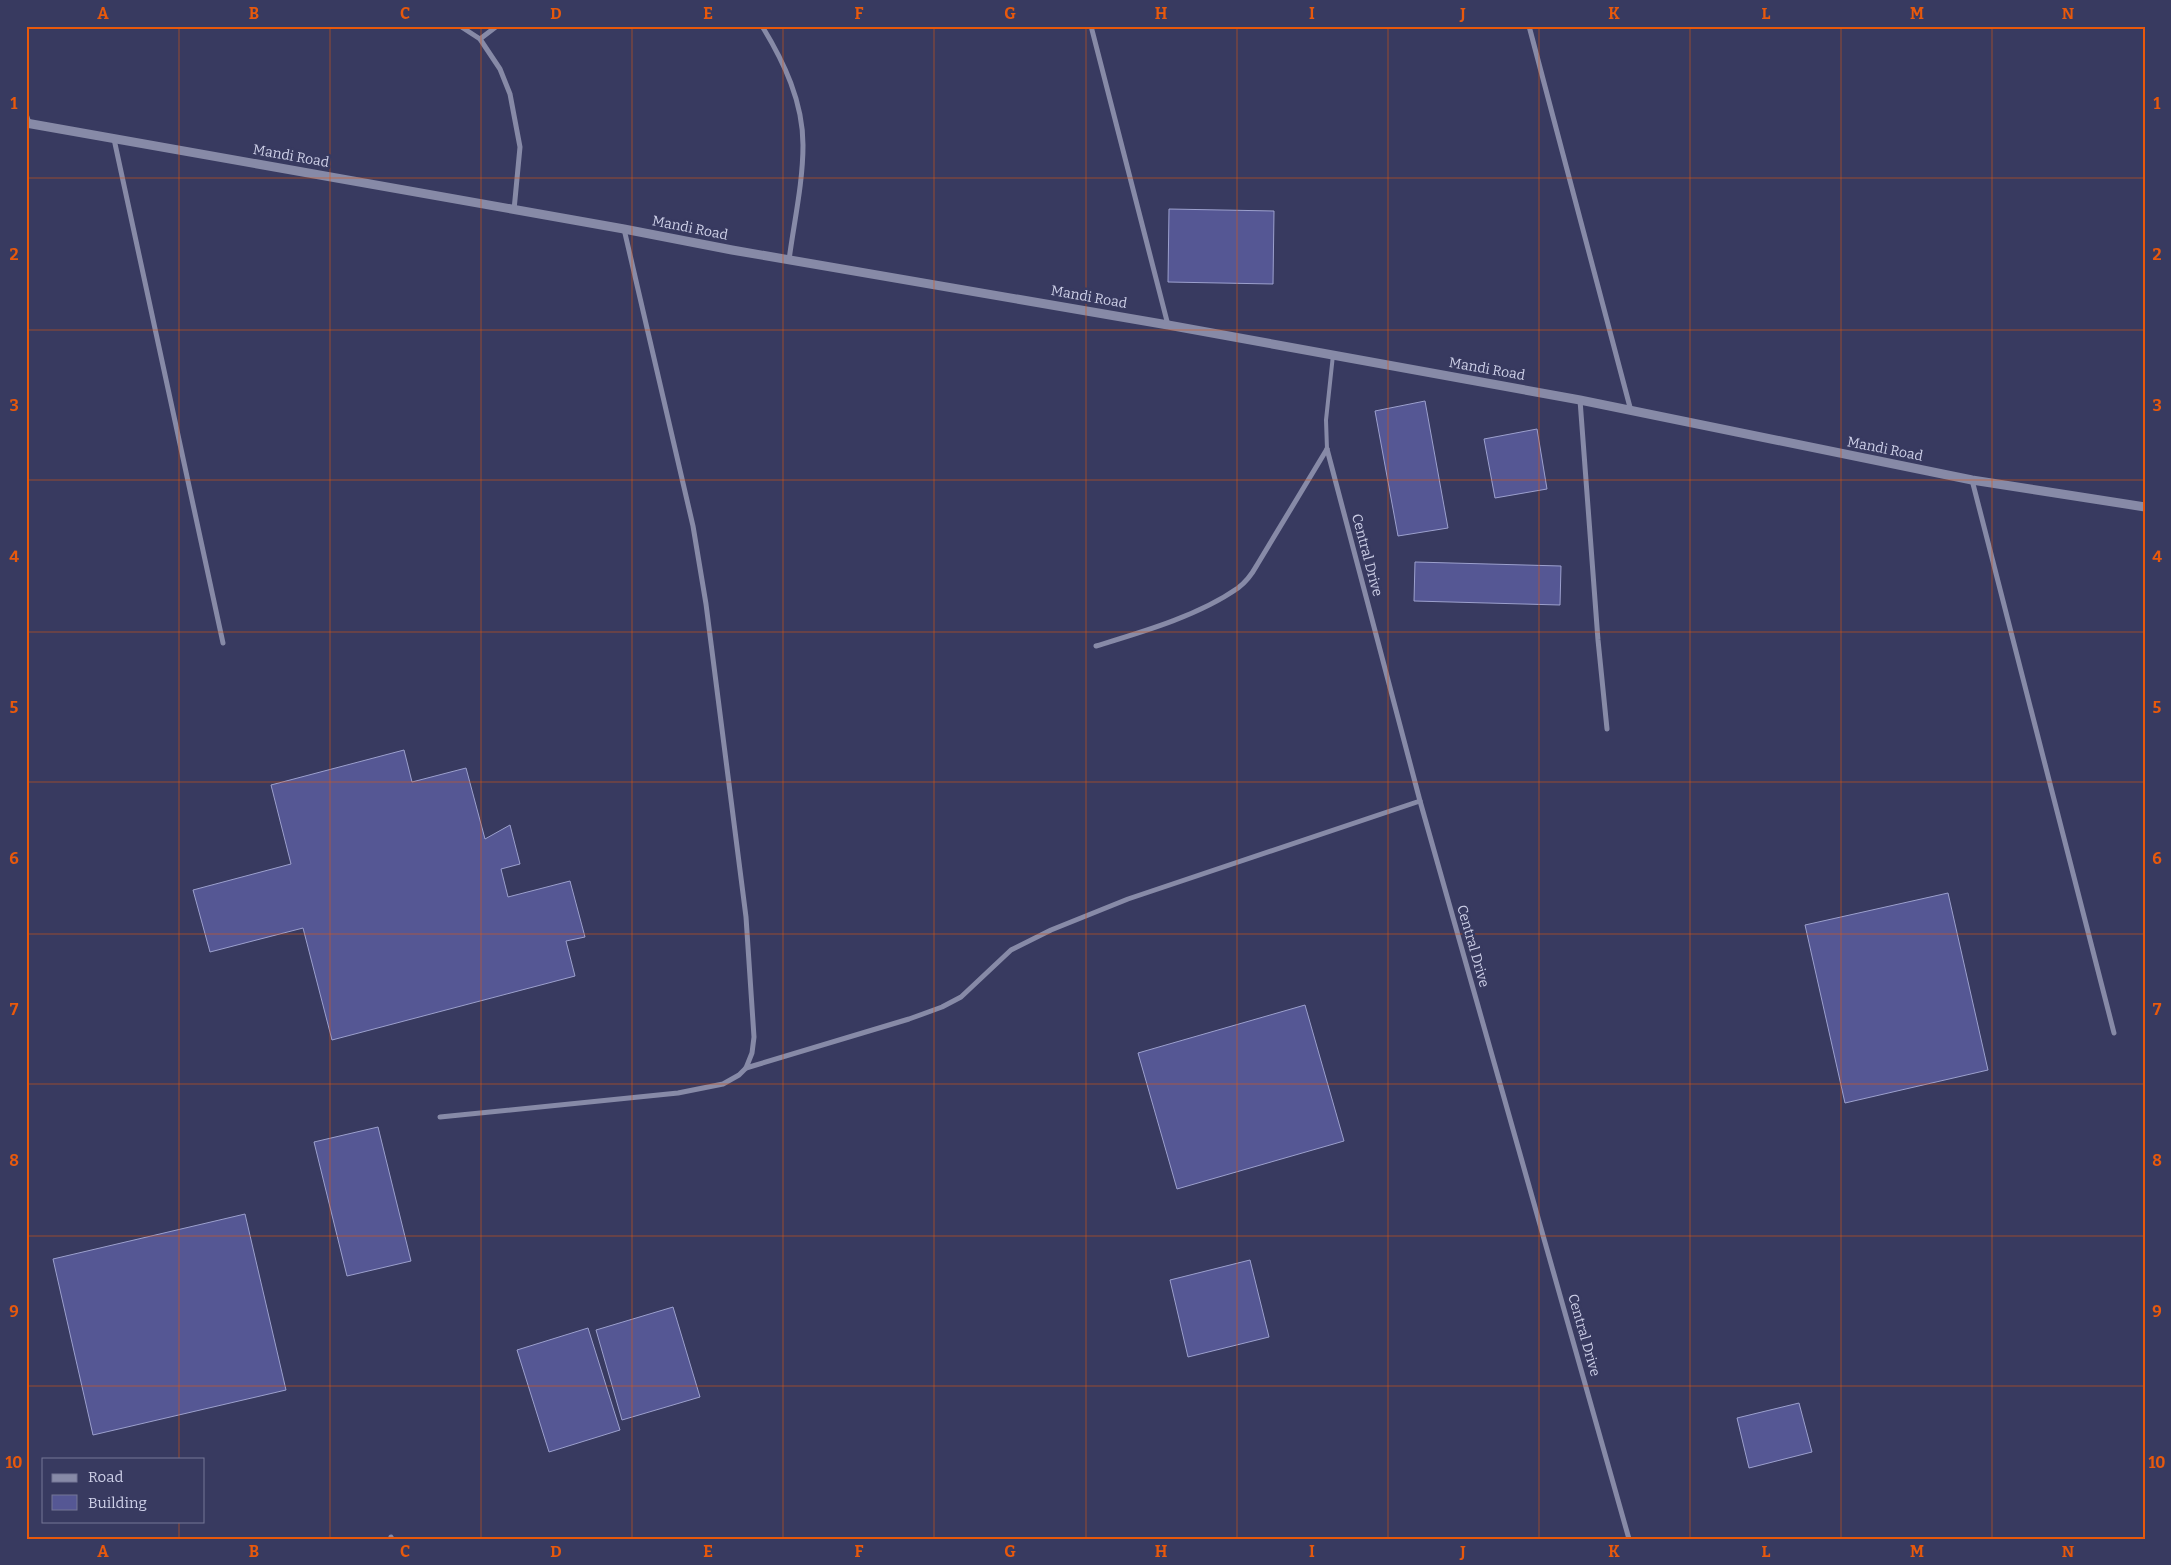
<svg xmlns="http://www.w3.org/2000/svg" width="2171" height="1565" viewBox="0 0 2171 1565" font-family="Bitter,serif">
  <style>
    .building { fill: #555794; stroke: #9ca0cd }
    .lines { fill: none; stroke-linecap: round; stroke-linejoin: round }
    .service { stroke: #878aa7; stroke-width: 4 }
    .minor { stroke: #878aa7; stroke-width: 5 }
    .tertiary { stroke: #878aa7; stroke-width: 9 }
    .grid { fill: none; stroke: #e8590c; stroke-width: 1; stroke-opacity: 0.55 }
    .labels { text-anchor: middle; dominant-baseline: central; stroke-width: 5; stroke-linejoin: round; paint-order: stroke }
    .street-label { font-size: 14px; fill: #ced0e8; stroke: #383a60 }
    .neatline { fill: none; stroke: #e8590c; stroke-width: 2 }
    .grid-label { font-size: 16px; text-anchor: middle; font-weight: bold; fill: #e8590c }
  </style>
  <rect width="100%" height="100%" fill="#383a60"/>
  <g class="building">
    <polygon points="1169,209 1274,211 1273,284 1168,282"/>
    <polygon points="1425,401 1448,528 1398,536 1375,411"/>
    <polygon points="1537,429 1547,489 1495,498 1484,439"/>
    <polygon points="1415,562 1561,566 1560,605 1414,601"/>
    <polygon points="404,750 412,782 466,768 485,839 510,825 520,864 501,869 508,897 570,881 585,937 566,941 575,976 332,1040 303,928 210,952 193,890 291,864 271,785"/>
    <polygon points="1948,893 1988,1070 1845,1103 1805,925"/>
    <polygon points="1305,1005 1344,1141 1177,1189 1138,1053"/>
    <polygon points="378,1127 411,1261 347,1276 314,1142"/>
    <polygon points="245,1214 286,1390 93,1435 53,1259"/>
    <polygon points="1250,1260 1269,1337 1188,1357 1170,1280"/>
    <polygon points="673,1307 700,1397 622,1420 596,1330"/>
    <polygon points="588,1328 620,1430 549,1452 517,1350"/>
    <polygon points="1799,1403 1812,1452 1749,1468 1737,1418"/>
  </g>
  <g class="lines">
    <polyline class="service" points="1327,449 1326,420 1333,355"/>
    <g class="minor">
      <polyline points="460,26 480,39 500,69 510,94 520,147 514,210"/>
      <path d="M762 26C784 62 803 102 803 145 803 183 794 222 789 260"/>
      <polyline points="1091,26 1168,325"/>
      <polyline points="1529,26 1631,411"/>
      <polyline points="480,39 497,26"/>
      <polyline points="26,114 29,123"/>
      <polyline points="114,139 223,643"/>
      <polyline points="1580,400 1598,640 1607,729"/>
      <polyline points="1327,449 1420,801 1629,1539"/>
      <polyline points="1972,480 2114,1033"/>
      <path d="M1096 646C1142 632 1198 616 1238 588 1246 582 1252 574 1257 565L1327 449"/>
      <polyline points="746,1068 909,1019 942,1007 961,997 1011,950 1051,930 1128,899 1420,801"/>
      <polyline points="440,1117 678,1093 723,1084 739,1075 746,1068 752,1053 754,1037 746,917 706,604 693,526 624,229"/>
      <polyline points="391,1537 392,1539"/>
    </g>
    <polyline class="tertiary" points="26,123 624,229 732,250 1168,325 1580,400 1972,480 2145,507"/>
  </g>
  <path class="grid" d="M179 26V1459M330 26V1539M481 26V1539M632 26V1539M783 26V1539M934 26V1539M1086 26V1539M1237 26V1539M1388 26V1539M1539 26V1539M1690 26V1539M1841 26V1539M1992 26V1539M26 178H2145M26 330H2145M26 480H2145M26 632H2145M26 782H2145M26 934H2145M26 1084H2145M26 1236H2145M26 1386H2145M179 1521V1539"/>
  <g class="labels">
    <g class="street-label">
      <text transform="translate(291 156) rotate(10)">Mandi Road</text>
      <text transform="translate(690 228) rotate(11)">Mandi Road</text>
      <text transform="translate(1089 297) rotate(10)">Mandi Road</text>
      <text transform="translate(1487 369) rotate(10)">Mandi Road</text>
      <text transform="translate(1885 449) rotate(11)">Mandi Road</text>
      <text transform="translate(1367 555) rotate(75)">Central Drive</text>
      <text transform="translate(1473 946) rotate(74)">Central Drive</text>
      <text transform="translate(1584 1335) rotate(74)">Central Drive</text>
    </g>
  </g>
  <rect width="2171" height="1565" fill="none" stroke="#383a60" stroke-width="55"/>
  <rect x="42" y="1458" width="162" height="65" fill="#383a60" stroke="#747696"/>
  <rect x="52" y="1474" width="25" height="8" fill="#878aa7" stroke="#747696"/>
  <text x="88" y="1482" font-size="15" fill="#ced0e8">Road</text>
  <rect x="52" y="1495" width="25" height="15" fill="#555794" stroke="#747696"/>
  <text x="88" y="1508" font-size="15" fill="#ced0e8">Building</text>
  <rect x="28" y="28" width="2116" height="1510" class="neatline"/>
  <g class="grid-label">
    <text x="103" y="19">A</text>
    <text x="254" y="19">B</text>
    <text x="405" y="19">C</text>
    <text x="556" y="19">D</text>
    <text x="708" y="19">E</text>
    <text x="859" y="19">F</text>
    <text x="1010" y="19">G</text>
    <text x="1161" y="19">H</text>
    <text x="1312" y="19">I</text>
    <text x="1463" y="19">J</text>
    <text x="1614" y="19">K</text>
    <text x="1766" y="19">L</text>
    <text x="1917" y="19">M</text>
    <text x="2068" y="19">N</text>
    <text x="14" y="109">1</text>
    <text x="2157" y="109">1</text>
    <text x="14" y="260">2</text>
    <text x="2157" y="260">2</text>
    <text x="14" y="411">3</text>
    <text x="2157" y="411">3</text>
    <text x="14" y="562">4</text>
    <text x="2157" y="562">4</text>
    <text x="14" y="713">5</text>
    <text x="2157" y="713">5</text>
    <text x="14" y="864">6</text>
    <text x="2157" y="864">6</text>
    <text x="14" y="1015">7</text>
    <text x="2157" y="1015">7</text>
    <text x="14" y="1166">8</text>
    <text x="2157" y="1166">8</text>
    <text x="14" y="1317">9</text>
    <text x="2157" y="1317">9</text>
    <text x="14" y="1468">10</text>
    <text x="2157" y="1468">10</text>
    <text x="103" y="1557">A</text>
    <text x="254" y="1557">B</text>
    <text x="405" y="1557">C</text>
    <text x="556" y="1557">D</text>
    <text x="708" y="1557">E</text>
    <text x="859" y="1557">F</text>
    <text x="1010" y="1557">G</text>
    <text x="1161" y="1557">H</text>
    <text x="1312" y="1557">I</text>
    <text x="1463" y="1557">J</text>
    <text x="1614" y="1557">K</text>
    <text x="1766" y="1557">L</text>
    <text x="1917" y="1557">M</text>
    <text x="2068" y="1557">N</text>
  </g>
</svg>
